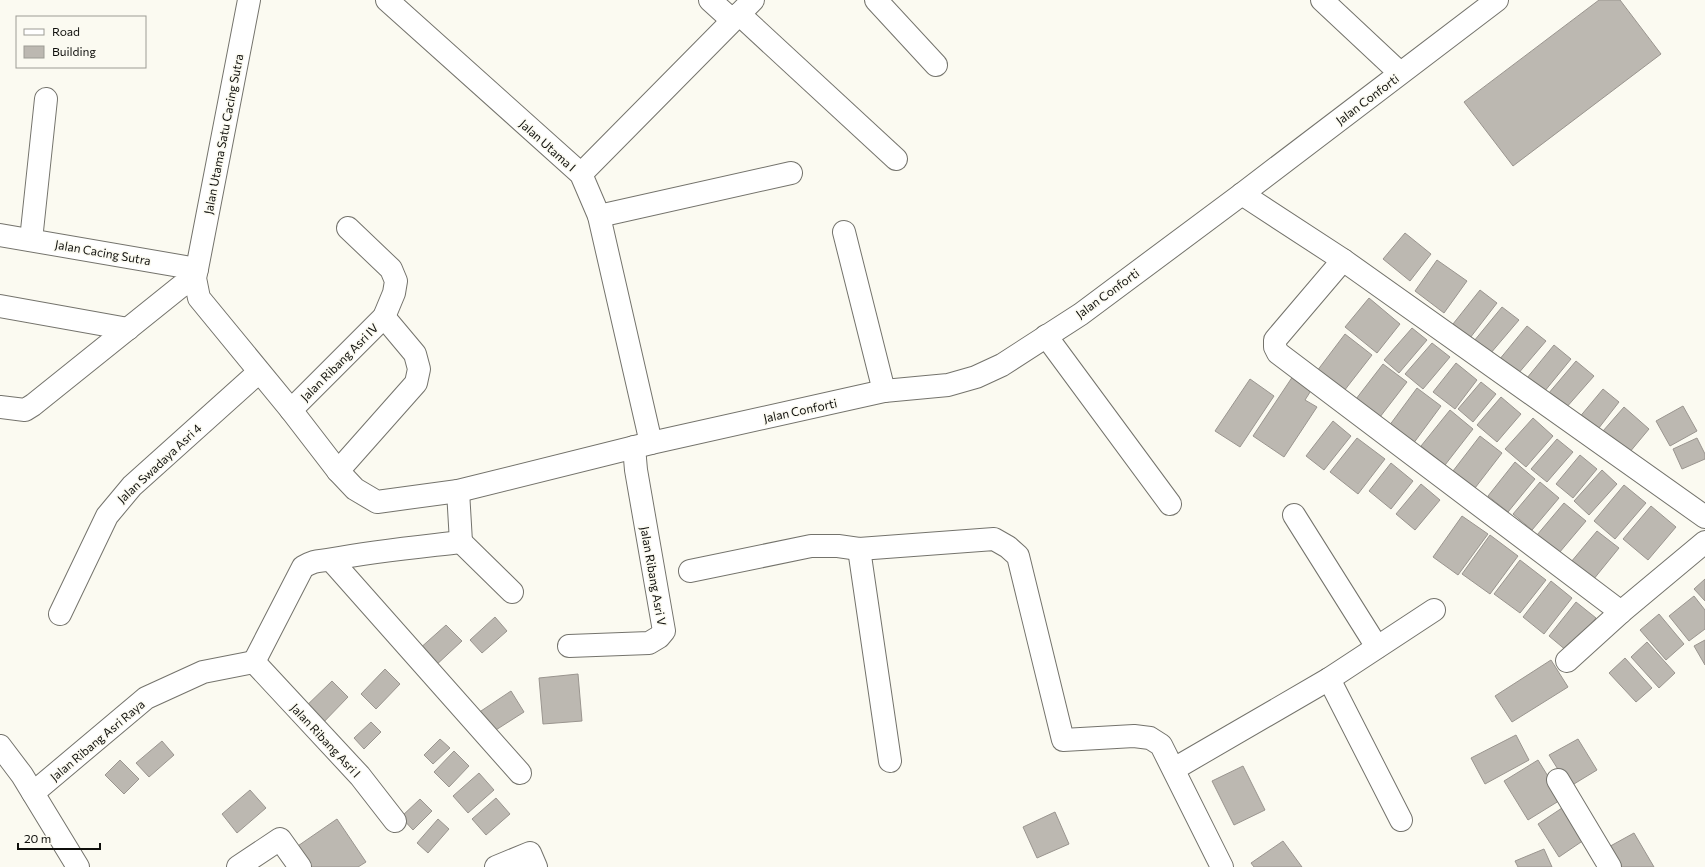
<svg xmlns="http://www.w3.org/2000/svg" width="1705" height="867" viewBox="0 0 1705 867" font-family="Commissioner,sans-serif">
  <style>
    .building { fill: #bcb8b1; stroke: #9a958f }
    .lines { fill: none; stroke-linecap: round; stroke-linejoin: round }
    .street-casing { stroke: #74736c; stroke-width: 24 }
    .street { stroke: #fff; stroke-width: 22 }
    .labels { text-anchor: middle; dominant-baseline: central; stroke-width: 3; stroke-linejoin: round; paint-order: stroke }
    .street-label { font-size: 12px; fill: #0f0f0c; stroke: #fbfaf1 }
  </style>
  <rect width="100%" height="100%" fill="#fbfaf1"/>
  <g class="building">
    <polygon points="1599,0 1620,0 1661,54 1513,166 1464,102"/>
    <polygon points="1405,233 1431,254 1410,281 1383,259"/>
    <polygon points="1437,260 1467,281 1444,313 1415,291"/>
    <polygon points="1480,290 1497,303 1470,338 1453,324"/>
    <polygon points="1369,298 1400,324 1377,353 1345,327"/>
    <polygon points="1502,307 1519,320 1490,354 1474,341"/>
    <polygon points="1527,326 1546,341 1517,375 1499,360"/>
    <polygon points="1412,328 1427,340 1399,373 1384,360"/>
    <polygon points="1345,334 1372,355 1344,391 1317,371"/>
    <polygon points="1432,343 1450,357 1423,389 1405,374"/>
    <polygon points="1554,345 1571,359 1544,392 1527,378"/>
    <polygon points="1576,361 1594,376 1565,409 1548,394"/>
    <polygon points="1456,363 1477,380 1455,409 1433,392"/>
    <polygon points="1383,364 1407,382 1380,417 1356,399"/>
    <polygon points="1293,376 1312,389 1305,400 1317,407 1284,457 1253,436"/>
    <polygon points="1250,379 1274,396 1240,447 1215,431"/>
    <polygon points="1481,382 1496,394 1473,422 1458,409"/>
    <polygon points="1417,388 1441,406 1413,444 1389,426"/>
    <polygon points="1603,389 1619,402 1595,433 1578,419"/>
    <polygon points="1501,397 1521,414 1497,442 1477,425"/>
    <polygon points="1683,406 1697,431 1670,446 1656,421"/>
    <polygon points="1624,407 1649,429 1629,453 1603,431"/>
    <polygon points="1450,410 1473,429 1445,465 1421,446"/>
    <polygon points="1533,418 1553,436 1526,467 1505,449"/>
    <polygon points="1333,421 1351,436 1324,470 1306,456"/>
    <polygon points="1480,436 1502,453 1475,488 1453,471"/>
    <polygon points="1357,438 1385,459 1358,494 1330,472"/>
    <polygon points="1697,438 1705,454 1705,459 1682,469 1673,449"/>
    <polygon points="1557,439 1573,452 1547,482 1531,469"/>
    <polygon points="1580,455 1597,469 1573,498 1556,484"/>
    <polygon points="1515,462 1535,479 1508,512 1488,496"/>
    <polygon points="1391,463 1413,481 1391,509 1369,491"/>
    <polygon points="1602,470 1617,484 1589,515 1574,501"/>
    <polygon points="1540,482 1559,498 1532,530 1513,514"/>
    <polygon points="1421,484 1440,500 1415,530 1396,514"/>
    <polygon points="1624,485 1646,503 1615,539 1594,521"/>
    <polygon points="1564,503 1586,521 1559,553 1537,535"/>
    <polygon points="1651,506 1676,527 1648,560 1623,539"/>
    <polygon points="1462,516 1488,534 1458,575 1433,557"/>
    <polygon points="1597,531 1619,548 1593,580 1571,562"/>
    <polygon points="1490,535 1518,556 1490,594 1462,574"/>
    <polygon points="1520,560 1546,580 1520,613 1494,594"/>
    <polygon points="1705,579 1705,601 1694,589"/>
    <polygon points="1551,581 1572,598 1544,634 1523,617"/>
    <polygon points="1694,596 1705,610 1705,629 1689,641 1669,616"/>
    <polygon points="1576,602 1596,618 1567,651 1549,636"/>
    <polygon points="1659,614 1684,644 1666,660 1640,630"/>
    <polygon points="495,617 507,631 482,653 470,640"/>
    <polygon points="446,625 462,641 434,667 418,650"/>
    <polygon points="1705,640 1705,665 1694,646"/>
    <polygon points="1647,642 1675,673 1659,688 1631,657"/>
    <polygon points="1625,658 1652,688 1636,702 1609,673"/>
    <polygon points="1551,660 1568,687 1512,722 1495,696"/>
    <polygon points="385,669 400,684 376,709 361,694"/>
    <polygon points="578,674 582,721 543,724 539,678"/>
    <polygon points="332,681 348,697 317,729 300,712"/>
    <polygon points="511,691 524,712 488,735 475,715"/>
    <polygon points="371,722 381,732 364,749 354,738"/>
    <polygon points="1516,735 1529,760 1485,784 1471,758"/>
    <polygon points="440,739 450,748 433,764 424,755"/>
    <polygon points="1578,739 1597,770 1569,787 1549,755"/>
    <polygon points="162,741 174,755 149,777 136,763"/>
    <polygon points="454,751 469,766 449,787 434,772"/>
    <polygon points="120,760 139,779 124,794 105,775"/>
    <polygon points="1538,760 1562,799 1528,820 1504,781"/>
    <polygon points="1243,766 1265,810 1234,825 1212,781"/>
    <polygon points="479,773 494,790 468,813 453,796"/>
    <polygon points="250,790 266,808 237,833 222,814"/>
    <polygon points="496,798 510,814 486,835 472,819"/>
    <polygon points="420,799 432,811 413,830 401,817"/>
    <polygon points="1562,808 1584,840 1559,857 1538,824"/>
    <polygon points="1055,812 1069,844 1037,858 1023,827"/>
    <polygon points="337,819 366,862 358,867 303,867 292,850"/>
    <polygon points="438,819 449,829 428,853 417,843"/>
    <polygon points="1634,833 1654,867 1616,867 1605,849"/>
    <polygon points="1283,841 1302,867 1254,867 1251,863"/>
    <polygon points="1544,849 1552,867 1518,867 1515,861"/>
  </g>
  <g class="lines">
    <defs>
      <g id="street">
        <polyline points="387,0 581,174 599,216 651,443"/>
        <polyline points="710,0 732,20"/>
        <polyline points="876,0 936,65"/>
        <polyline points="1322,0 1400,73"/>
        <polyline points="739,14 896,159"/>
        <polyline points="581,174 753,0"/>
        <polyline points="1242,194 1343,260 1705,517"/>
        <polyline points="599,216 791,173"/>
        <polyline points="844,232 884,391"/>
        <polyline points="0,235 197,269 195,278 199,298 291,410 338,471 355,489 377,502 458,491 651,443 884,391 948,385 976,377 1002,365 1081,314 1242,194 1497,0"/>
        <polyline points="31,240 46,99"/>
        <polyline points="1343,260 1275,340 1275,347 1278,353 1621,612"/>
        <polyline points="197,269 249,0"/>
        <polyline points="0,306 128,329"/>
        <polyline points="1046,336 1170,504"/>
        <polyline points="0,407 25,410 33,405 180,287 195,278"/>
        <polyline points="291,410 384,317 394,293 396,281 391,269 348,228"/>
        <polyline points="338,471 416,383 419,369 415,354 384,317"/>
        <polyline points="458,491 461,542"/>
        <polyline points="1294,515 1377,647"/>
        <polyline points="461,542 512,592"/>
        <polyline points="859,549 890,761"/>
        <polyline points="331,560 520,773"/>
        <polyline points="690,571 811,546 838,546 859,549 994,539 1008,547 1018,556 1063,740 1134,736 1150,738 1161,745 1222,867"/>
        <polyline points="60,614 107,516 132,486 259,372"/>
        <polyline points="569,646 649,643 659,637 664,631 636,470 634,447"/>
        <polyline points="1567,661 1621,612 1705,542"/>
        <path d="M254 662 303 567C317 559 318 562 333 559 375 551 418 547 461 542"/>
        <polyline points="254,662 360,776 395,821"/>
        <polyline points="1329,679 1401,820"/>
        <polyline points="0,746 22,775 78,867"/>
        <polyline points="1174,769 1329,679 1434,610"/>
        <polyline points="1558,780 1610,867"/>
        <polyline points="33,793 146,698 203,672 254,662"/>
        <polyline points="238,867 280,839 300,867"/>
        <polyline points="496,867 530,853 536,867"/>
      </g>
    </defs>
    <use href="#street" class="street-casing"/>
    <use href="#street" class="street"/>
  </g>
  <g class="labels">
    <g class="street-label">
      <text transform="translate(1367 99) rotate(-37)">Jalan Conforti</text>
      <text transform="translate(223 134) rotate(-79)">Jalan Utama Satu Cacing Sutra</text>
      <text transform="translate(548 145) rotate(42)">Jalan Utama I</text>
      <text transform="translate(103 252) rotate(10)">Jalan Cacing Sutra</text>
      <text transform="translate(1107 293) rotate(-36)">Jalan Conforti</text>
      <text transform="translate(339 362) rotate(-45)">Jalan Ribang Asri IV</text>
      <text transform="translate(800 410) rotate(-12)">Jalan Conforti</text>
      <text transform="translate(159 463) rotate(-43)">Jalan Swadaya Asri 4</text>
      <text transform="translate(654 576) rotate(80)">Jalan Ribang Asri V</text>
      <text transform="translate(97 740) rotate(-40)">Jalan Ribang Asri Raya</text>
      <text transform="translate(326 740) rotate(47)">Jalan Ribang Asri I</text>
    </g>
  </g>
  <rect x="16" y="16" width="130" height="52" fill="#fbfaf1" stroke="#9d9c95"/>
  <rect x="24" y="29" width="20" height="6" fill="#ffffff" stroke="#9d9c95"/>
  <text x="52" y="36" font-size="12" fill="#0f0f0c">Road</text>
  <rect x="24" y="46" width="20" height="12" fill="#bcb8b1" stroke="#9d9c95"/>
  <text x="52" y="56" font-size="12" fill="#0f0f0c">Building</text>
  <path d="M18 843v6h82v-6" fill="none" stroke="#0f0f0c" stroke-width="2"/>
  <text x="24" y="843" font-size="12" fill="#0f0f0c" stroke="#fbfaf1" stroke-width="3" paint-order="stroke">20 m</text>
</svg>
